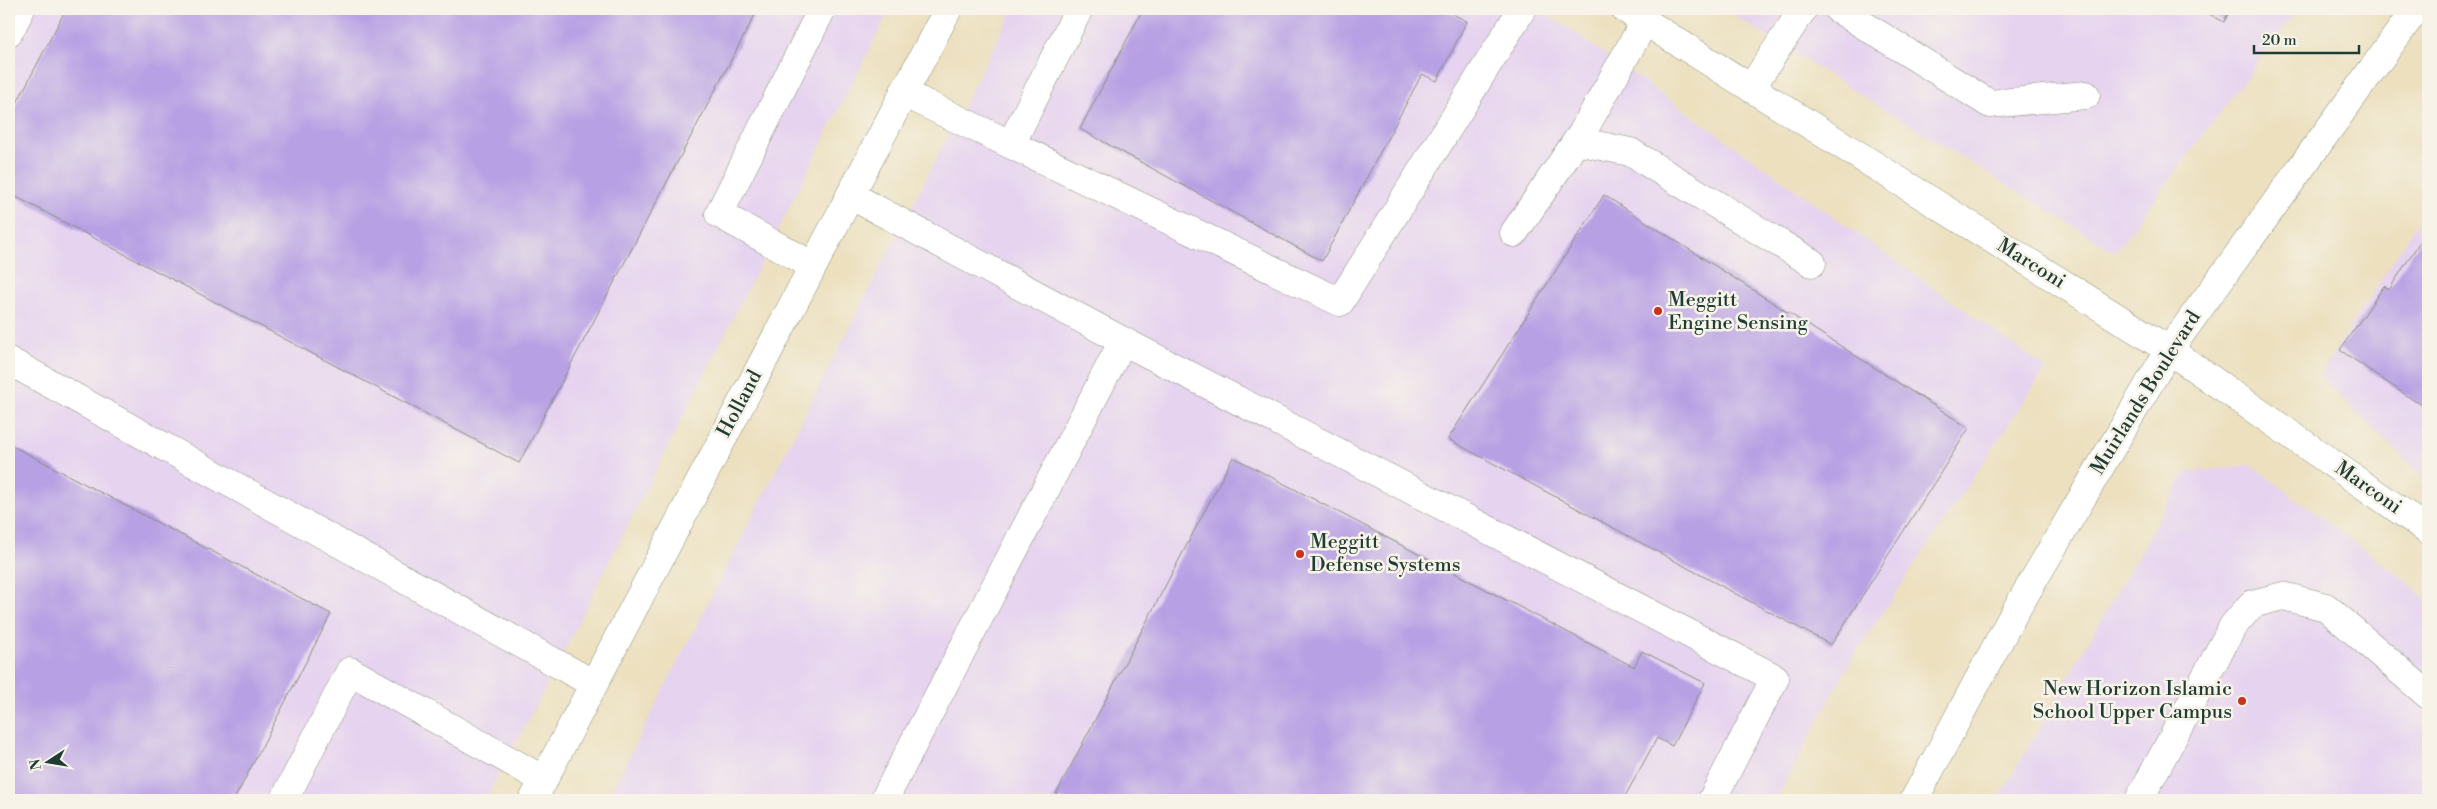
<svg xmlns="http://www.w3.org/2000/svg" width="2437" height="809" viewBox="0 0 2437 809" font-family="'Libre Bodoni',serif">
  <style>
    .built { fill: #e6d3f0 }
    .building { fill: #b8a0e4 }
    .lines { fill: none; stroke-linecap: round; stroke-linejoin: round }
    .minor-casing { stroke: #868e7a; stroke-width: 29 }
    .major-casing { stroke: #868e7a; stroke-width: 29 }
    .minor { stroke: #fff; stroke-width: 28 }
    .major { stroke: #fff; stroke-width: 28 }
    .poi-dot { fill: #c8321e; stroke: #f7f3e8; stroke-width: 2 }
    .labels { text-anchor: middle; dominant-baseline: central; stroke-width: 5; stroke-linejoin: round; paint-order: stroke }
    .street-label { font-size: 20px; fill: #1f3d34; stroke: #f7f3e8 }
    .poi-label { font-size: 20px; fill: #1f3d34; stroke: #f7f3e8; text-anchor: start }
  </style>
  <rect width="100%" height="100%" fill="#f7f3e8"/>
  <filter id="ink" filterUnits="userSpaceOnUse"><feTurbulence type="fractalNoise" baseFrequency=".02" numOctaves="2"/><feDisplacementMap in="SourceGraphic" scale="10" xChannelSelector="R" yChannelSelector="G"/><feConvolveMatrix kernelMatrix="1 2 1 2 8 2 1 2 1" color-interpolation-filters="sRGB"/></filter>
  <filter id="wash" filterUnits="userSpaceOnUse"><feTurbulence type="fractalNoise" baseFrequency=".0096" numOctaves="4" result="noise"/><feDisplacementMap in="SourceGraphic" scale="20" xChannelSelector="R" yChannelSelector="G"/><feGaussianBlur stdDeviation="1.12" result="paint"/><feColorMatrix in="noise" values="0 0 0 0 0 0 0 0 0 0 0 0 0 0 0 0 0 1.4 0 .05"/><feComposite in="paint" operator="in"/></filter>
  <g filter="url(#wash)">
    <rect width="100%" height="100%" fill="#ece0bf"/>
    <g class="built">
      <polygon points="9,9 890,9 538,702 485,800 9,800"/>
      <polygon points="1013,9 1537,9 1574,32 2046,368 1850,662 1776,800 607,800"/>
      <polygon points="1723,9 2298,9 2115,252"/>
      <polygon points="2428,207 2428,481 2319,376"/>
      <polygon points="2251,465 2404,579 2428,601 2428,800 1998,800 2185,473"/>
    </g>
    <g id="blocks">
      <g class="building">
        <polygon points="66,9 758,9 519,463 9,193 9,118"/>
        <polygon points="1143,9 1442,9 1467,21 1437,81 1422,74 1322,261 1080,129"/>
        <polygon points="2200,9 2230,9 2224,22"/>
        <polygon points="1604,195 1969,428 1831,645 1448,439"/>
        <polygon points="2428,229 2428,410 2340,350 2384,286 2389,290"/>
        <polygon points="9,444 331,614 234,800 9,800"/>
        <polygon points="1233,457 1634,667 1642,651 1705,683 1672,746 1657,738 1623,800 1053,800"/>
      </g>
    </g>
  </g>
  <g filter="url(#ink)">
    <use href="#blocks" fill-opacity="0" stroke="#868e7a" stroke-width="1"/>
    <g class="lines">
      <defs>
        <g id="minor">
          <polyline points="1625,9 2169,350 2428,530"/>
          <polyline points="1838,9 1990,104 2086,95"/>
          <polyline points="9,32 21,9"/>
          <polyline points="1751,88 1803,9"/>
          <polyline points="903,93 1340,302 1522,9"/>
          <polyline points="1577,141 1630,152 1812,263"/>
          <polyline points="1011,144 1079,9"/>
          <polyline points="850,195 1123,341 1775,678 1712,800"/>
          <polyline points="1514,233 1582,133 1645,21"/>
          <polyline points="812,265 719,214 822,9"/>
          <polyline points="9,361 594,684"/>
          <polyline points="284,800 350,671 544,780"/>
          <polyline points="533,800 948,9"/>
          <polyline points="884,800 1123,341"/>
          <polyline points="2139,800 2233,626 2252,604 2283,596 2326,607 2428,695"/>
        </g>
        <polyline id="major" points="1914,800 2013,615 2169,350 2416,9"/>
      </defs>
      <use href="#minor" class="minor-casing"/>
      <use href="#major" class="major-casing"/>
      <use href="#minor" class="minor"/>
      <use href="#major" class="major"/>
    </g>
  </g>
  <g class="poi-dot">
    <circle cx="1658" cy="311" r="5"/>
    <circle cx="1300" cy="554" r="5"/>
    <circle cx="2242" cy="701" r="5"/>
  </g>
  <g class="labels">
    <g class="street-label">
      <text transform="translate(2031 264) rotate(32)">Marconi</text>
      <text transform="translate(2146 393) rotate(-58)">Muirlands Boulevard</text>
      <text transform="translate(740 404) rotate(-62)">Holland</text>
      <text transform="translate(2368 488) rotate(35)">Marconi</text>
    </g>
    <g class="poi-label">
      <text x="1668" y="300">Meggitt<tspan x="1668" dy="23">Engine Sensing</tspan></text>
      <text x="1310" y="542">Meggitt<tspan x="1310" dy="23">Defense Systems</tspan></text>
      <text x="2232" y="689" text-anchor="end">New Horizon Islamic<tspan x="2232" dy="23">School Upper Campus</tspan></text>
    </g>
  </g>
  <rect width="2437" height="809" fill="none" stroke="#f7f3e8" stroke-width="30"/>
  <g transform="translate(48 762) rotate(258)" stroke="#f7f3e8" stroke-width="4" paint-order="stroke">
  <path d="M0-4L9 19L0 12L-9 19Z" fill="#1f3d34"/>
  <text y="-8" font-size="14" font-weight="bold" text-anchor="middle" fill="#1f3d34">N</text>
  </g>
  <path d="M2254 45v8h105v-8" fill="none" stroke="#1f3d34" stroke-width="2.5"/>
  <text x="2262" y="45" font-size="15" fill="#1f3d34" stroke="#f7f3e8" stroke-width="4" paint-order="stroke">20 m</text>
</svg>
